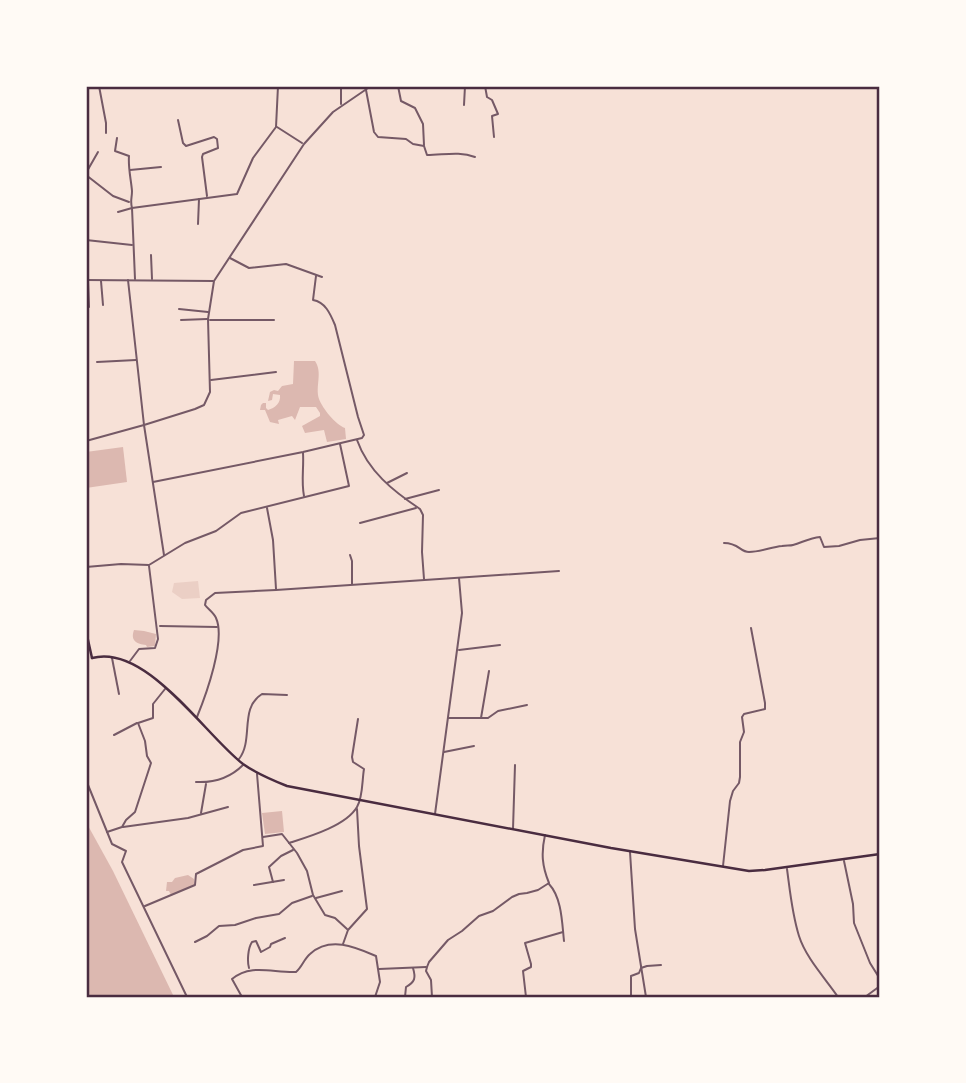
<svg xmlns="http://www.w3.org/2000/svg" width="966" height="1083" viewBox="0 0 966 1083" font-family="Lora,serif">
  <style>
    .green { fill: #ebcfc5 }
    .water { fill: #dcb8b0 }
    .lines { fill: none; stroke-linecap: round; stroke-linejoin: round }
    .minor { stroke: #755966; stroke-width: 2 }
    .secondary { stroke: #4a2c40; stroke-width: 2.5 }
    .primary { stroke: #4a2c40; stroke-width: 2.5 }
    .neatline { fill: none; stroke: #4a2c40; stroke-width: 2.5 }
  </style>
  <rect width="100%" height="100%" fill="#f7e1d7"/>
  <polygon class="green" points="198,581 200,598 182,599 172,592 174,583"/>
  <g class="water">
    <path d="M294 361H315C323 373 315 386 319 399 323 409 335 424 345 428L346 439 327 442 324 430 305 433 302 426 320 416V413L316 407H300L295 420 292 416 278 420 279 424 270 422 265 410H260L261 405 263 403H266V408L268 410C275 408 281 403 280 395L273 394 272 400 268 401 270 392 274 390 278 391 282 386 293 384Z"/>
    <polygon points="123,447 127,482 86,488 86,452"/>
    <path d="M134 630 144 631 156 634 155 646 147 647 146 645C137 644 130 641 134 630Z"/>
    <polygon points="282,811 284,832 265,834 262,813"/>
    <polygon points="86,822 113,871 174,997 86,997"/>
    <polygon points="188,875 194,879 194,885 171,895 169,891 166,891 167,882 172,882 175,878"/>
  </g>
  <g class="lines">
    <g class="minor">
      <polyline points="99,86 106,123 106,133"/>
      <polyline points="341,86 341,104"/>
      <polyline points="398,86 401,101 415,108 423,124 424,145"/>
      <polyline points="485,86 487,97 492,100 498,114 492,116 494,137"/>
      <polyline points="86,88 97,86"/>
      <path d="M366 90 374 132 378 137 406 139 413 144 424 146 427 155C444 155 459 151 475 157"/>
      <polyline points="464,105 465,86"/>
      <polyline points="178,120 183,143 186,146 214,137 217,139 218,148 203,154 202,157 207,196"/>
      <polyline points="277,127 302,143"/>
      <path d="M117 138 115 151 129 156C128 168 131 179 132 191 132 198 130 201 132 208L135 279"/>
      <polyline points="130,170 161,167"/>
      <polyline points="86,173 98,152"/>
      <polyline points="86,175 113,196 129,202"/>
      <polyline points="118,212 132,208 237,194 253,158 276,127 278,86"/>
      <polyline points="198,224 199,199"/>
      <polyline points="86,240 132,245"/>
      <polyline points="151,255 152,279"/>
      <polyline points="230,258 249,268 286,264 322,277"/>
      <polyline points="86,280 213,281"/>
      <polyline points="128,280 144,425 164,555"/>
      <polyline points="88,281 89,307"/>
      <polyline points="101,281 103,305"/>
      <polyline points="179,309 208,312"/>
      <polyline points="181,320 207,319"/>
      <polyline points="210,320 274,320"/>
      <polyline points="97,362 136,360"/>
      <polyline points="211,380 276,372"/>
      <path d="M357 440C368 471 393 491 420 509L423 515 422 552 424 579"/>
      <polyline points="86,441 144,425 195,409 204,405 210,392 208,319 214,281 304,144 333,112 371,86"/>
      <path d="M303 453C304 468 301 481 304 496"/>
      <path d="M153 482 303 452 362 438 364 435 358 417 335 325C330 313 325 302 313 300L316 276"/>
      <polyline points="387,483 407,473"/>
      <polyline points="405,499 439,490"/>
      <polyline points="267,508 273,540 276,589"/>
      <polyline points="360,523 416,508"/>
      <path d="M724 543C739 543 740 552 749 552 761 552 771 547 782 546 786 545 790 546 793 545 803 542 810 538 820 537L824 547 839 546 860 540 880 538"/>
      <polyline points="350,555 352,561 352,584"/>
      <polyline points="86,567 121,564 149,565 185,543 216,531 241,513 349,486 340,444"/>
      <polyline points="160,626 217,627"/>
      <polyline points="459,650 500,645"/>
      <polyline points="112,658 119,694"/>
      <polyline points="130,661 139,649 155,648 158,639 149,566"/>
      <path d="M197 717C206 695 226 640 216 618 214 613 208 609 205 605L206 600 215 593 276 590 559 571"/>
      <polyline points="448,718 488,718 498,711 527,705"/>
      <polyline points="481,718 489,671"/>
      <polyline points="114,735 137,723"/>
      <polyline points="444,752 474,746"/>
      <path d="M239 759C254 740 239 708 262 694L287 695"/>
      <polyline points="86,780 112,844 126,851 122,862 187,997"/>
      <path d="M196 782C215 783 230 778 243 765"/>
      <polyline points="201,813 206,784"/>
      <polyline points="435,814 462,613 459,578"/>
      <polyline points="123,827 188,818 228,807"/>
      <polyline points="513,829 515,765"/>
      <polyline points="107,832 122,827 126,820 135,812 151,763 147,756 145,741 138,723 153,718 153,704 165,689"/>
      <polyline points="263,837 282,834 297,853 307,871 313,895 325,915 335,918 347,929"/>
      <path d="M289 843C308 837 346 826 357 807 363 797 362 780 364 769L353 762 352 757 358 719"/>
      <polyline points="630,852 635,929 646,997"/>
      <polyline points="844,861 853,904 854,923 870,963 880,979"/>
      <polyline points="723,866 730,801 733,791 739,783 740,777 740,742 744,732 742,717 744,714 765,709 765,703 751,628"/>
      <path d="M787 869C790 891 792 914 799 936 806 958 825 978 838 997"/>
      <polyline points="273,882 269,867 281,856 293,850"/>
      <path d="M549 884C562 898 562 923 564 941"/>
      <polyline points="254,885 284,880"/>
      <polyline points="316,898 342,891"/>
      <polyline points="145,906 195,885 196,874 243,850 263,846 257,774"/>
      <polyline points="195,942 207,936 219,926 235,925 256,918 279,914 292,903 312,896"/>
      <polyline points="343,944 348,930 367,909 359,846 357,809"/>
      <path d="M249 968C247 961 248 948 252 942L256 941 261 952 270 947 271 944 285 938"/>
      <polyline points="379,969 426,967"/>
      <path d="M242 997 232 979C251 963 273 973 296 972 302 967 304 959 310 954 330 936 355 947 376 956L380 982 375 997"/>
      <path d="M405 997 406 987C415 982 416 978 413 968"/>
      <path d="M432 997 431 980 426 971 427 967 429 962 448 940 462 931 479 916 493 911 512 897 519 894 527 893 538 890 549 883C542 866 541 853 545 835"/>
      <polyline points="526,997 523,971 531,967 531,964 525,943 563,932"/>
      <polyline points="631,997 631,976 639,973 641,968 647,966 661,965"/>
      <polyline points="865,997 880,986"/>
    </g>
    <polyline class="secondary" points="86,631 92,658"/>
    <path class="primary" d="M92 658C146 643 205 735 243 764 257 774 272 780 287 786L611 848 749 871 765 870 880 854"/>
  </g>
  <rect width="966" height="1083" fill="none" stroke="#fffaf5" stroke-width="175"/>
  <rect x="88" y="88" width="790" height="908" class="neatline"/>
</svg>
